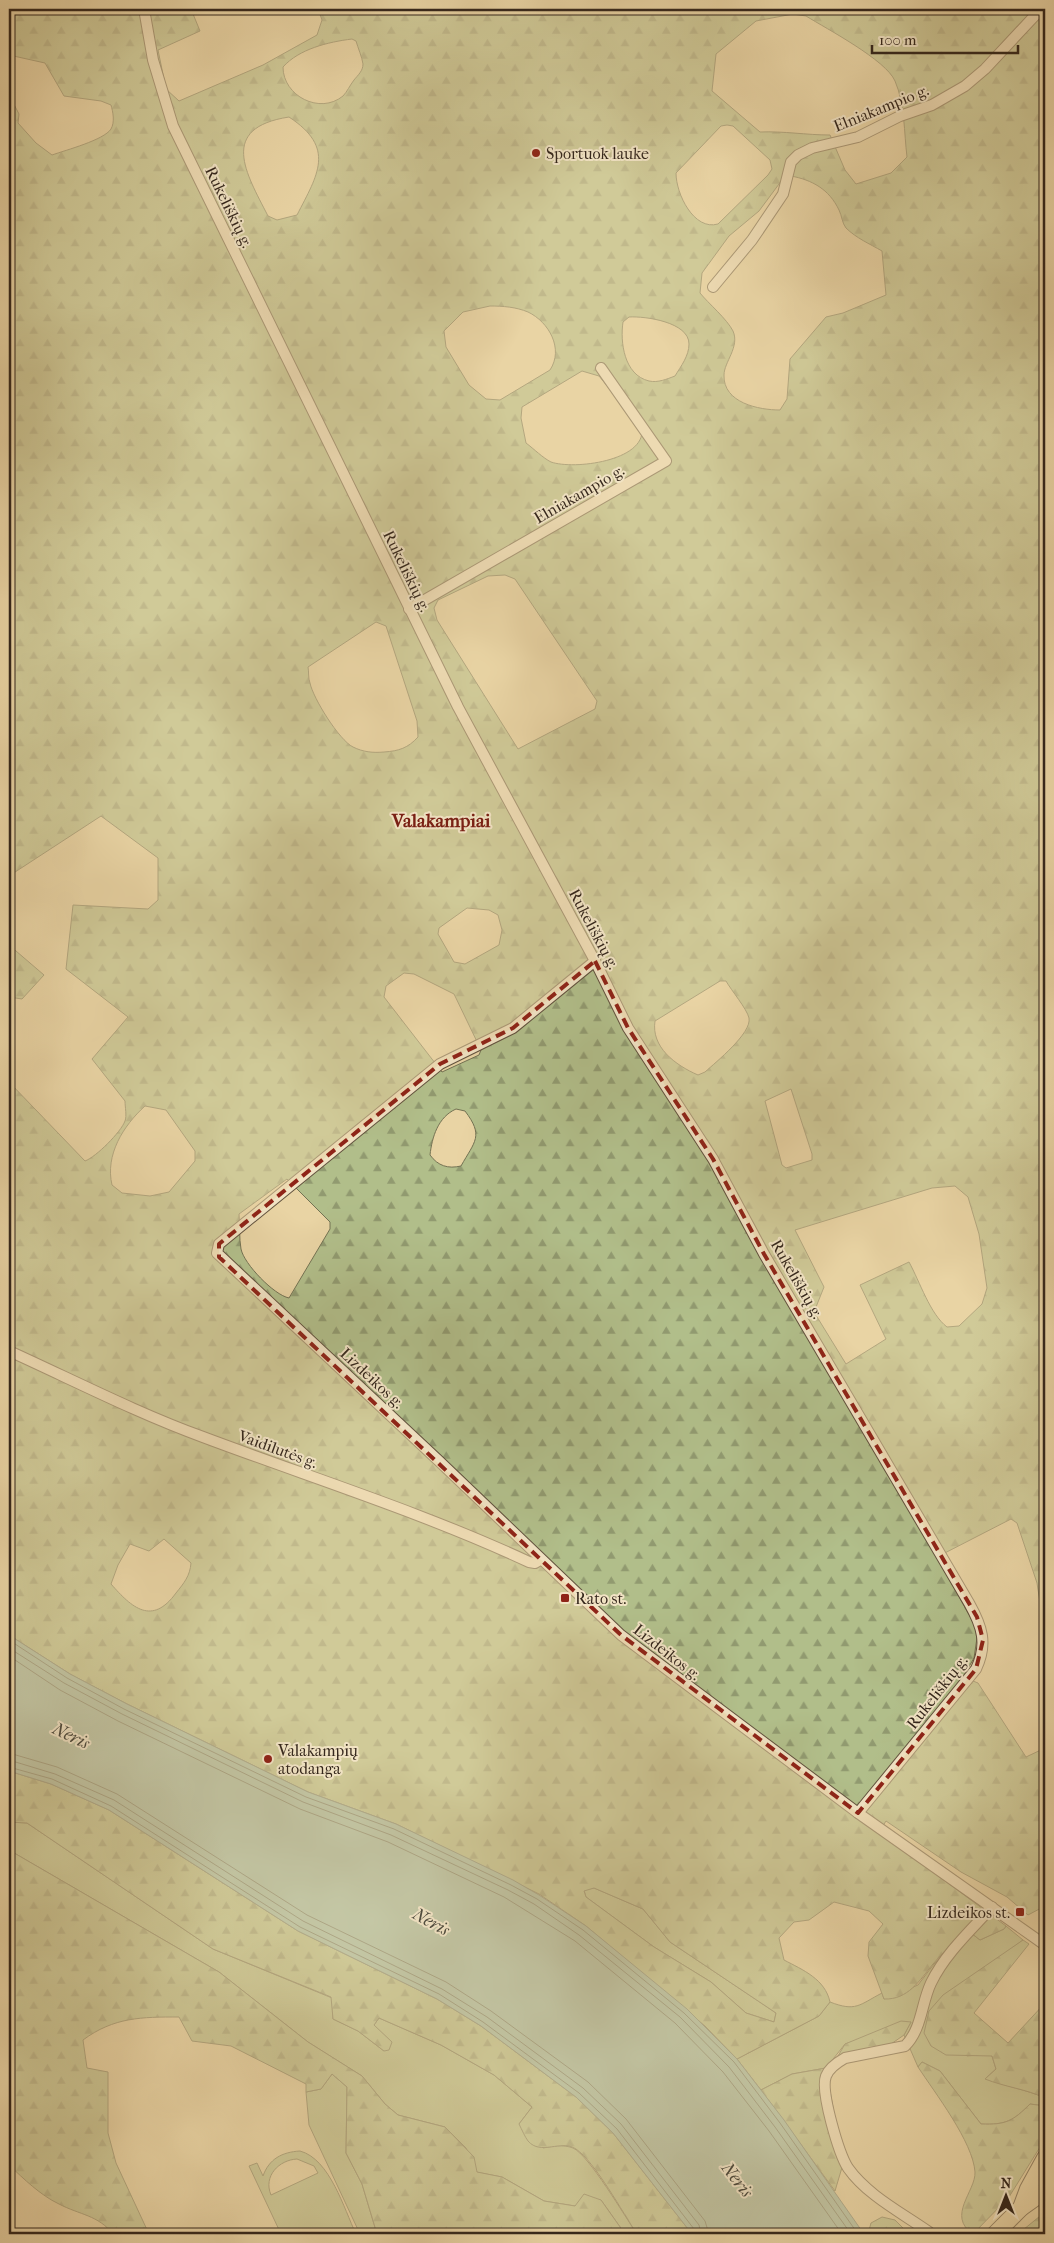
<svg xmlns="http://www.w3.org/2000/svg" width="1054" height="2243" viewBox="0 0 1054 2243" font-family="'IM FELL French Canon',serif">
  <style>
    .green { fill: #b1be8a; stroke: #737253; fill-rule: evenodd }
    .forest { fill: url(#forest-firs); stroke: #737253; fill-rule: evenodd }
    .water { fill: #97b8a6; stroke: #707e6f }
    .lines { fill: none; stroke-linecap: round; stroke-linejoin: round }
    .shore { stroke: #667061; stroke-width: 1 }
    .street-casing { stroke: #62523e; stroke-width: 12 }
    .primary-casing { stroke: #35271c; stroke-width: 18 }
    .street { stroke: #f1e3c4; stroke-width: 10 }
    .primary { stroke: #e9d4a4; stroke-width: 16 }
    .marked { fill: none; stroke: #8f2418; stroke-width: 4; stroke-dasharray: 10 6; stroke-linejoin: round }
    .poi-dot { fill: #8f2418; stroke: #f1e3c4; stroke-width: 2 }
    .labels { text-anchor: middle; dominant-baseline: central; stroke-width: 4; stroke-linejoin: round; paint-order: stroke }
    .street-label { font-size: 16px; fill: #35271c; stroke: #f1e3c4 }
    .poi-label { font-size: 16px; fill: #35271c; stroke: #f1e3c4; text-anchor: start }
    .water-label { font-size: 18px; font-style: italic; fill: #4e4b3e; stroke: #f1e3c4 }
    .quarter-label { font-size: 19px; font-weight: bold; fill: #7a1f14; stroke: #f1e3c4 }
  </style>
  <defs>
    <pattern id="forest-firs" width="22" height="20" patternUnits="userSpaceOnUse" patternTransform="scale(1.25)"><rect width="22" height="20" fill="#b1be8a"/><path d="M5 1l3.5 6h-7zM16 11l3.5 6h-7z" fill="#919a70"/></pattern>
  </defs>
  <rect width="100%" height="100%" fill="#e9d4a4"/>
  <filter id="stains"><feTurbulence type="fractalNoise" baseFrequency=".004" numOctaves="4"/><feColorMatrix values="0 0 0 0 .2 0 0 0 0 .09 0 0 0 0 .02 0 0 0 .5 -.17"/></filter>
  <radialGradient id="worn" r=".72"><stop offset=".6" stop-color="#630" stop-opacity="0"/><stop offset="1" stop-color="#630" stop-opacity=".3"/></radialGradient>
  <g class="green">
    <path d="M9 1822 27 1823 213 1949 332 1998 333 2019 358 2031 384 2051 374 2025 379 2018 441 2045 494 2075 532 2107 519 2124 543 2148C554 2146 562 2144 573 2148 589 2155 625 2217 637 2234H625L601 2200 575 2206 544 2201 502 2177 476 2172 466 2148 445 2127 398 2115 385 2104 362 2076 308 2042 219 1972 9 1850Z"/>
    <polygon points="594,1888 643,1909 670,1942 776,2013 774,2022 746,2013 711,1982 654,1947 586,1897 584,1890"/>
    <path d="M1006 1926 1023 1940 929 2011 928 2019 967 2056 987 2054 992 2056 996 2069 986 2078C1005 2087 1026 2089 1045 2098V2106L1030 2104C1013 2121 1006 2125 981 2124L940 2071 922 2062 918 2067 904 2035 911 2022 845 2044 826 2068 792 2074 761 2090 737 2059 819 2016 830 2002C856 2012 859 2005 882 1993L884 1999 918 1985 934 1964 966 1929 980 1940 1004 1929Z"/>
    <polygon points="332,2074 347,2087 346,2153 362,2184 377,2234 360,2234 309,2125 306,2092 321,2089"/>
    <path d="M300 2151C330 2159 344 2209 356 2234H281L249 2166 257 2163 263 2176C269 2159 282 2152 300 2151ZM297 2159 314 2166 318 2173 271 2195C263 2176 279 2160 297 2159Z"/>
  </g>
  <g class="forest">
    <path d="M9 9H191L200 31 158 50 166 89 179 101 263 65 317 35 322 20 318 9H1045V1613L1041 1609 1037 1583 1017 1523 1011 1519 937 1557 978 1631 974 1658 963 1677 978 1683 1026 1757 1045 1748V1906L1028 1915 1007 1897 961 1872 886 1821 879 1832 1006 1926 1004 1929 980 1940 966 1929C955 1941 943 1952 933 1964 920 1980 908 2000 884 1999L868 1956 869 1942 883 1924 869 1911 834 1902 809 1920 794 1922 779 1938 784 1960C803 1970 825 1979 830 2002L819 2016 737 2059 705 2026 586 1926 539 1894 396 1824 308 1792 127 1704 70 1674 9 1635V1082L85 1161C96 1157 121 1132 125 1121 127 1116 125 1107 125 1101L92 1059 128 1017 66 969 73 905 148 909 158 900V858L101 816 9 876V95L19 114 18 123 36 143 52 155C66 150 104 140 111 129 115 122 113 112 111 105L101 101 64 96 45 63 9 55ZM793 14 806 16C827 29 886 60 895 81 905 104 904 133 907 157L891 173 856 184 845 170 830 135C806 135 784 131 760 132L712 91 716 54 756 21ZM352 39 356 41C358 48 362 57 363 64 363 71 358 75 354 80 350 85 347 92 343 96 320 115 283 96 283 67 299 49 328 42 352 39ZM289 117C336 148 318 174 297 215L277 220 268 216C246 173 218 128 289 117ZM727 125 733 126 770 160 772 169 768 175 718 224C694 231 676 194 676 173L721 126ZM791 176C812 180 829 189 839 210 842 216 842 223 846 228 856 238 870 244 882 251L886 295 843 313 826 317 790 359 787 399 780 410C759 410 723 403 724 375 724 362 740 347 733 331 727 319 708 303 700 293L702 273 729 236 759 211 782 180ZM490 306C503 306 516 307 528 312 549 322 564 349 550 370L500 400 486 399 469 385 446 347 444 331 463 312ZM629 317C645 316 689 322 689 344 689 356 681 366 675 376 667 379 658 383 649 381 624 375 620 342 623 322ZM582 371 599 376 642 429C645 461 574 470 551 462 543 458 534 449 526 443L521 418 522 407ZM505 575 515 579 597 701 595 709 518 749 437 620 434 608 438 600 488 576ZM376 622 386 626 417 721 418 737C408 748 399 751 384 752 373 753 363 752 353 747 339 740 313 698 310 683 308 678 309 672 308 667ZM467 908 489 910 498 915 502 930 499 945 465 964 454 962 438 934 439 928ZM404 973 414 974 454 994 481 1050 479 1055 442 1072 384 997 386 986ZM720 981H726C731 990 747 1009 749 1018 752 1033 716 1062 705 1072L698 1075C675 1065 651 1047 655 1021ZM791 1089 812 1154V1160L786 1168 782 1165 765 1101ZM145 1106 166 1110 195 1151V1161L169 1192 150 1196 122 1193 112 1185C105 1155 123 1126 145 1106ZM456 1109 465 1111C484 1136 475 1141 461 1166 448 1169 438 1166 430 1155 432 1137 438 1117 456 1109ZM287 1179 330 1222V1229L289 1298C274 1295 244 1264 241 1249 239 1238 240 1225 239 1214ZM955 1186 968 1197 979 1234 987 1288 982 1304 959 1326 947 1327C930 1314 920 1282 909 1262L860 1285 886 1339 846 1364 814 1312 824 1287 795 1230 932 1188ZM164 1539 191 1563C190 1576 184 1583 176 1593 152 1626 132 1608 111 1584L118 1565 130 1544 149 1551ZM594 1888 643 1909 670 1942 776 2013 774 2022 746 2013 711 1982 654 1947 586 1897 584 1891Z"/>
    <polygon points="9,945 44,975 22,999 9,997"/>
    <path d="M9 1771 51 1784 109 1810 298 1931 437 1999 481 2026 576 2097 613 2133 692 2234H637C623 2213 595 2162 576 2149 561 2139 541 2156 528 2141 525 2137 522 2130 519 2124L532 2107 494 2075 441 2045 379 2018 374 2025 392 2042 389 2050 384 2051 358 2031 333 2019 331 1997 213 1949 27 1823 9 1822Z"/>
    <path d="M9 1850 219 1972 308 2042 362 2076 385 2104 398 2115 445 2127 474 2157 477 2172 502 2177 544 2201 575 2206 584 2194 601 2200 625 2234H377L362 2184 346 2153 347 2087 332 2074 321 2089 306 2092V2084L231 2046 192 2041 179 2017C142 2017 114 2017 83 2040L87 2068 108 2072V2133L116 2163 149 2234H113C98 2215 80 2215 59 2204 40 2195 24 2179 9 2165Z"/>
    <path d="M1023 1940 1029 1944 974 2013 1008 2043 1045 2003V2098C1026 2089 1005 2087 985 2079L996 2069 992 2056 946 2055 931 2046 924 2033 929 2011 943 1995Z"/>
    <polygon points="901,2021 911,2022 904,2035 891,2044 838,2056 845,2044"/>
    <path d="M922 2062 940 2071 981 2124C1006 2125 1013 2121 1030 2104L1045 2106V2139L1009 2197 973 2234C946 2216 976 2191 975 2172 973 2142 935 2093 918 2067Z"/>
    <polygon points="826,2068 843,2164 835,2191 761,2090 792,2074"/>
    <polygon points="1045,2212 1045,2234 1018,2234"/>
    <polygon points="882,2217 895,2220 909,2234 868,2234 871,2223"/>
  </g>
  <polygon class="water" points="9,1635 70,1674 127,1704 308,1792 396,1824 513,1880 539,1895 586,1926 687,2009 737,2059 784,2120 864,2234 692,2234 613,2133 576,2097 481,2026 437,1999 298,1931 109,1810 51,1784 9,1771"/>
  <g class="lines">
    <g class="shore">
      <polyline points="9,1640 67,1678 124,1709 306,1797 394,1829 511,1885 537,1899 583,1930 684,2013 734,2062 780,2123 858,2234"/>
      <polyline points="9,1648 64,1683 122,1714 303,1802 391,1835 508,1890 534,1904 579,1935 680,2017 729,2067 775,2127 851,2234"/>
      <polyline points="9,1656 60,1690 118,1721 300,1809 388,1842 504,1897 575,1941 675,2023 723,2072 769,2131 842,2234"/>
      <polyline points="9,1753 57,1767 117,1794 307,1915 446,1982 491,2011 588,2082 626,2119 705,2221 709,2234"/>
      <polyline points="9,1760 55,1774 114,1800 303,1921 442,1989 487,2017 583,2088 621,2124 699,2225 701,2234"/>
      <polyline points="9,1767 52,1779 111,1806 300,1927 439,1994 483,2022 579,2093 617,2129 694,2229 695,2234"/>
    </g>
    <defs>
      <g id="street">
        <path d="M144 9 153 60 173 126 458 707 595 961 628 1028 713 1159 764 1254 969 1603C982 1626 988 1644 976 1669L858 1813"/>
        <polyline points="713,287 752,240 783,194 791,162 798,155 812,148 858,137 900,116 932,105 965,86 985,69 1041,9"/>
        <polyline points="409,609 666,461 601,368"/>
        <polyline points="595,961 513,1028 440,1064 219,1244 217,1253 439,1461 621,1635 858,1813 1045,1945"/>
        <path d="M9 1351C73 1380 137 1413 203 1437 312 1478 424 1513 529 1562L535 1563 540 1560"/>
        <path d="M929 2232C902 2213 867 2195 848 2168 839 2154 820 2091 826 2076 829 2068 838 2062 845 2058L905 2046C922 2029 921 2004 931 1983 945 1954 971 1930 992 1907"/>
      </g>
      <g id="primary">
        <polyline points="1021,2208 1028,2189 1045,2158"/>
        <polyline points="995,2234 1021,2208 1045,2191"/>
      </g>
    </defs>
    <use href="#street" class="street-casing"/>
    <use href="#primary" class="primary-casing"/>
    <use href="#street" class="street"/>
    <use href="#primary" class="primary"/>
  </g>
  <path d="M0 0H1054V2243H0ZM595 961 628 1028 713 1159 764 1254 977 1617 983 1640 976 1669 858 1813 621 1635 219 1257V1244L440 1064 513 1028Z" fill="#e9d4a4" fill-opacity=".55" fill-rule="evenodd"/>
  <path class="marked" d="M595 961 628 1028 713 1159 764 1254 977 1617 983 1640 976 1669 858 1813 621 1635 219 1257V1244L440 1064 513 1028Z"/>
  <g class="poi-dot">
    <circle cx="536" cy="153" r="5"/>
    <rect x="560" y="1593" width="10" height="10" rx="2.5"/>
    <circle cx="268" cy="1759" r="5"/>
    <rect x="1015" y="1907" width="10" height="10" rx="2.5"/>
  </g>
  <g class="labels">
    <g class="street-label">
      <text transform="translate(881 108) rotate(-22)">Elniakampio g.</text>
      <text transform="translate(229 207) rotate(64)">Rukeliškių g.</text>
      <text transform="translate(579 494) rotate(-30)">Elniakampio g.</text>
      <text transform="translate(407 571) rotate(64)">Rukeliškių g.</text>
      <text transform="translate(594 929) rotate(62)">Rukeliškių g.</text>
      <text transform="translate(797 1279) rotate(60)">Rukeliškių g.</text>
      <text transform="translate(372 1378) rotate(43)">Lizdeikos g.</text>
      <text transform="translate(278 1449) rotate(20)">Vaidilutės g.</text>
      <text transform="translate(667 1652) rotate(38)">Lizdeikos g.</text>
      <text transform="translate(937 1692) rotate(-52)">Rukeliškių g.</text>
    </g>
    <g class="poi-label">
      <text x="546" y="153">Sportuok lauke</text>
      <text x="575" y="1598">Rato st.</text>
      <text x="278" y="1750">Valakampių<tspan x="278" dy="18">atodanga</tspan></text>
      <text x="1010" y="1912" text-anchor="end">Lizdeikos st.</text>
    </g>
    <g class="water-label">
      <text transform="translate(71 1736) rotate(26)">Neris</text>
      <text transform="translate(431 1922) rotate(29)">Neris</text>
      <text transform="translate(737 2180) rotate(52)">Neris</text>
    </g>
    <g class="quarter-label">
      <text x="441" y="821">Valakampiai</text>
    </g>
  </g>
  <rect width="1054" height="2243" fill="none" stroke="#e9d4a4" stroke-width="30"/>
  <rect x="10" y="10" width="1034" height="2223" fill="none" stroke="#35271c" stroke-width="2.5"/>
  <rect x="15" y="15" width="1024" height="2213" fill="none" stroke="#35271c"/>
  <g transform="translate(1006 2196)" stroke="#f1e3c4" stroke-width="4" paint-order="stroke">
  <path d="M0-4L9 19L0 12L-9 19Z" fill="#35271c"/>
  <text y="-8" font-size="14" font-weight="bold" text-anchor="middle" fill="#35271c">N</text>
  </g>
  <path d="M872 45v8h146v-8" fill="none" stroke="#35271c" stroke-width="2.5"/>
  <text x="879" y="45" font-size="15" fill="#35271c" stroke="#f1e3c4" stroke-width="4" paint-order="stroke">100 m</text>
  <rect width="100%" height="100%" filter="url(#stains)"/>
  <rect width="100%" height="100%" fill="url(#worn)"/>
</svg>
